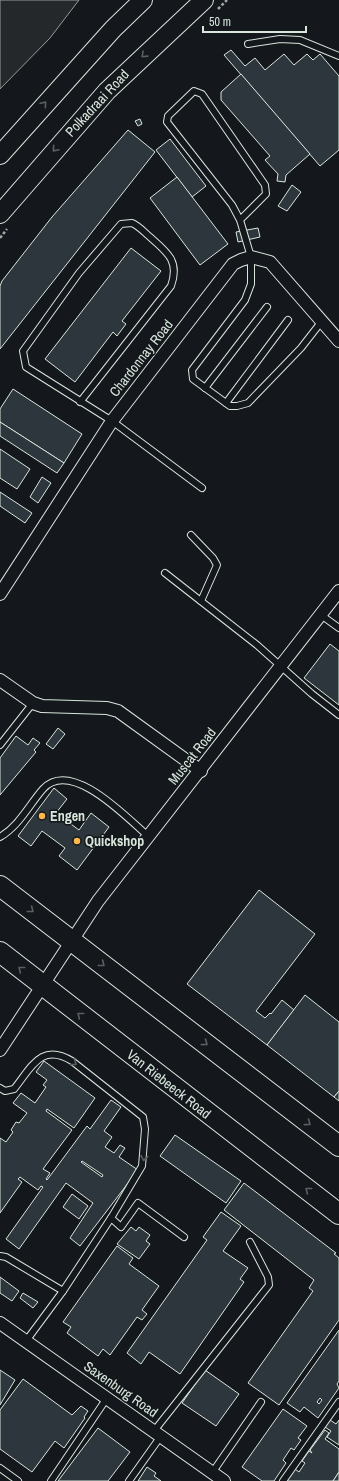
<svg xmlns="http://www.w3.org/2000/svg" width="339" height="1481" viewBox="0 0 339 1481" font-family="'Archivo Narrow',sans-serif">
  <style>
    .parking { fill: #24282b; stroke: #939e99 }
    .building { fill: #2c363c; stroke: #d8e6dc; fill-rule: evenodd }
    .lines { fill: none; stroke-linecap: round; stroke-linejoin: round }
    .lane-casing { stroke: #d8e6dc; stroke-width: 8 }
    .street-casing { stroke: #d8e6dc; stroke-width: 14 }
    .secondary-casing { stroke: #d8e6dc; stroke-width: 20 }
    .primary-casing { stroke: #d8e6dc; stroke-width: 22 }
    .path { stroke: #9da8a2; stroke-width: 2.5; stroke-dasharray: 3 2; stroke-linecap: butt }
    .lane { stroke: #14181c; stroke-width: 6 }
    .street { stroke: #14181c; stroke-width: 12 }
    .secondary { stroke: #14181c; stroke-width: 18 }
    .primary { stroke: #14181c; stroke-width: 20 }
    .oneway { stroke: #59605f }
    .poi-dot { fill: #ffb74d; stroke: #14181c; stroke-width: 1.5 }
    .labels { text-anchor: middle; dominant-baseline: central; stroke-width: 3; stroke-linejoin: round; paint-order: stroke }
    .street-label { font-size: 14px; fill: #d8e6dc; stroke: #14181c }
    .poi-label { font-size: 14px; font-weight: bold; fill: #d8e6dc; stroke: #14181c; text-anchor: start }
  </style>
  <rect width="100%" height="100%" fill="#14181c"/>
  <polygon class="parking" points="0,0 79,0 50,38 0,89"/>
  <g class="building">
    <polygon points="231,50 245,66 255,58 265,70 284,54 294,65 307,54 313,60 320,54 339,76 339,150 320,166 224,55"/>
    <polygon points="241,74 310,154 286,175 285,182 277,181 278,174 265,160 270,156 221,100 221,92"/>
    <polygon points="140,119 142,124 138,126 135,121"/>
    <polygon points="128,130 155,152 0,349 0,286 2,281 52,217"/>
    <polygon points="170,139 206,186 192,197 156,150"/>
    <polygon points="177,177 228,244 200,265 150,198"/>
    <polygon points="292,185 301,192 287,211 278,206"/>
    <polygon points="258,228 260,237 238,242 236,232"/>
    <polygon points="131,248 161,271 122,321 126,324 117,336 113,332 75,382 45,359"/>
    <polygon points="13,389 82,434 64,463 0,422 0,409"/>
    <polygon points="0,422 64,463 57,473 0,436"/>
    <polygon points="0,449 30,469 17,489 0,478"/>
    <polygon points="42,477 51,483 38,503 30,497"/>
    <polygon points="0,492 32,513 25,523 0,506"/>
    <polygon points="330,644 339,651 339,705 304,678"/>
    <polygon points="58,728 65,734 53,749 46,744"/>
    <polygon points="16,736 28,745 33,738 40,743 34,750 36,752 0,795 0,758"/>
    <polygon points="54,788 67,799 56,813 79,830 91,813 109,827 77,870 59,856 65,848 42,831 31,846 18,836"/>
    <polygon points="259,890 315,934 256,1011 265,1018 270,1013 271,1014 282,1000 294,1010 267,1045 187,984"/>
    <polygon points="305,995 339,1022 339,1091 334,1097 267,1045"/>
    <path d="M44 1061 95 1098 74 1128 47 1109 46 1111 72 1130 43 1169 50 1173 46 1179 47 1180 87 1126 90 1129 111 1100 121 1107 104 1131 112 1137 105 1147 114 1153 120 1145 125 1148 119 1157 138 1170 80 1246 70 1238 93 1203 66 1183 19 1249 6 1239 43 1187 41 1186 38 1190 20 1177 18 1179 22 1182 0 1213V1138L6 1142 13 1132 11 1130 16 1122 19 1123 27 1113 13 1103 21 1093 35 1103 46 1087 43 1085 47 1080 36 1072ZM82 1161 103 1175 102 1177 81 1162Z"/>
    <polygon points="339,1091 339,1101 334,1097"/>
    <polygon points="175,1135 241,1181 226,1203 160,1156"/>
    <polygon points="244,1183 336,1253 334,1254 339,1258 339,1320 279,1405 248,1383 313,1291 309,1288 314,1280 224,1210"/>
    <polygon points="72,1194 88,1206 79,1219 63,1207"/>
    <polygon points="221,1212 241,1226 223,1251 248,1268 240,1279 244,1282 180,1374 149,1352 141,1364 127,1353 207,1240 203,1237"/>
    <polygon points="131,1227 136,1231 139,1227 150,1235 146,1241 150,1244 139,1259 117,1244"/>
    <polygon points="117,1246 133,1258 129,1264 159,1286 142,1310 147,1314 142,1320 137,1317 110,1355 103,1349 98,1356 67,1333 71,1327 63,1322"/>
    <polygon points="0,1277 19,1291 12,1301 0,1293"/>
    <polygon points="23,1293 38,1302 33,1308 20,1298"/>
    <path d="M339 1330V1381L337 1384 339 1388 318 1418 304 1407 300 1412 287 1403ZM320 1398 322 1400 319 1404 317 1402Z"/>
    <polygon points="0,1370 15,1380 0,1405"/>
    <polygon points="205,1370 239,1394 216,1426 182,1403"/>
    <polygon points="23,1379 72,1415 81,1406 88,1411 84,1417 85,1418 64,1448 55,1441 32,1472 0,1449 0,1410"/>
    <polygon points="283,1409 307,1426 298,1438 301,1440 294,1450 291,1448 283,1460 286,1463 274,1481 262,1481 242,1467"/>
    <polygon points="330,1420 336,1424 339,1420 339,1445 327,1437 331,1431 325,1427"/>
    <polygon points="98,1428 130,1452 108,1481 58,1481"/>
    <polygon points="325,1430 329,1433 325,1439 339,1449 339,1472 333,1481 286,1481 295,1469 299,1472 305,1463 302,1461 309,1451 312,1453 310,1450"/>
    <polygon points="147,1467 156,1473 154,1476 161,1481 138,1481"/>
    <polygon points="339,1472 339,1481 333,1481"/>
  </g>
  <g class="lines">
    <defs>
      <g id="lane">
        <polyline points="248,44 280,39 300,40 339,56"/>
        <polyline points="240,220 266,194 265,185 202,94 194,91 168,116 167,122 232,205 240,220 251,257 251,284 245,300 192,370 193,379 230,406 237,406 248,403 301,348 322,321"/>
        <polyline points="205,388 267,307"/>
        <path d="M80 402 171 286C180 261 167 252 150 237 144 232 139 226 132 223L121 224 79 273 23 351 26 367 112 421 202 488"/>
        <polyline points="226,403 288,320"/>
        <polyline points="191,535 213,558 217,565 201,601"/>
        <polyline points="165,573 257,645 312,694 339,715"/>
        <polyline points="321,615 339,628"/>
        <polyline points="0,745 33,703"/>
        <path d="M0 837C19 826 29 805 43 789 71 758 127 818 148 836"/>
        <path d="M0 1088 5 1091 14 1089C31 1068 41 1042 72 1061L143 1117 145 1129 142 1166 111 1218"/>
        <polyline points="0,1256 6,1257 63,1291"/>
        <polyline points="26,1341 63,1291 111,1218 121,1227 138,1203 184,1237"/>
        <polyline points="154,1431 269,1285 268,1277 250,1242"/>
        <polyline points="0,1468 18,1481"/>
        <polyline points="212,1473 261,1402"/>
        <polyline points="51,1481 107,1398"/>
        <polyline points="129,1481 161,1436"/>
        <polyline points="283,1481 339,1402"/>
      </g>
      <g id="street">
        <polyline points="0,594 112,421 233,264 241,260 251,257 270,262 339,341"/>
        <polyline points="0,680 33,703 42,706 107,708 118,711 201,771"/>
        <polyline points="0,1050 98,901 339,591"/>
        <polyline points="0,1323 224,1481"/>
      </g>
      <g id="secondary">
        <polyline points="0,155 113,29 143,0"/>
        <polyline points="0,214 107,91 204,0"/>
      </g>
      <g id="primary">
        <polyline points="0,886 339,1146"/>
        <polyline points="0,952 339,1214"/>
      </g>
    </defs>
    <use href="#lane" class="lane-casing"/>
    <use href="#street" class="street-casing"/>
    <use href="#secondary" class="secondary-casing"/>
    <use href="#primary" class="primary-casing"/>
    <g class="path">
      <polyline points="218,9 227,0"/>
      <polyline points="0,238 7,229"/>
    </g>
    <use href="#lane" class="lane"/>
    <use href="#street" class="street"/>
    <use href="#secondary" class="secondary"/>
    <use href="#primary" class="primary"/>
  </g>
  <defs><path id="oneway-chevron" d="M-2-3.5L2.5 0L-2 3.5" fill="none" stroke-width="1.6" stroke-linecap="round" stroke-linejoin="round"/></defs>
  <g class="oneway">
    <use href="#oneway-chevron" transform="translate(144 55) rotate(136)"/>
    <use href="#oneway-chevron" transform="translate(44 104) rotate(-49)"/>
    <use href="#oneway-chevron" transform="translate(55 149) rotate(131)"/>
    <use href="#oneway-chevron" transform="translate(31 910) rotate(38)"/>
    <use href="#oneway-chevron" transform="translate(102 964) rotate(38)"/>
    <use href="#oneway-chevron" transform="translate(21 969) rotate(-141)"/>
    <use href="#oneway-chevron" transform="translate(80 1015) rotate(-142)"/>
    <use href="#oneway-chevron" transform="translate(205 1043) rotate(37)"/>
    <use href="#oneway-chevron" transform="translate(74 1063) rotate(36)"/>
    <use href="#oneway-chevron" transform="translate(308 1123) rotate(37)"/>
    <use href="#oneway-chevron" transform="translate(144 1158) rotate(100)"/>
    <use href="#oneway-chevron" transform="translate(308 1190) rotate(-142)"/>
  </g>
  <g class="poi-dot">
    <circle cx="42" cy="816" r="4"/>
    <circle cx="77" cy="841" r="4"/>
  </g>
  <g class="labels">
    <g class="street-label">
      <text transform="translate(97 103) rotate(-47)">Polkadraai Road</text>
      <text transform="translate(141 358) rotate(-52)">Chardonnay Road</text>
      <text transform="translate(192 756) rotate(-52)">Muscat Road</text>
      <text transform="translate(169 1084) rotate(38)">Van Riebeeck Road</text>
      <text transform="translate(121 1389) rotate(35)">Saxenburg Road</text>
    </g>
    <g class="poi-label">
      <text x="50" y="816">Engen</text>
      <text x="85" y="841">Quickshop</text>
    </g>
  </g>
  <path d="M203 26v6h103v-6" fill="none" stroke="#d8e6dc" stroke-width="2"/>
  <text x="209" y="26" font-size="12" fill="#d8e6dc" stroke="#14181c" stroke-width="3" paint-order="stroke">50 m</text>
</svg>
